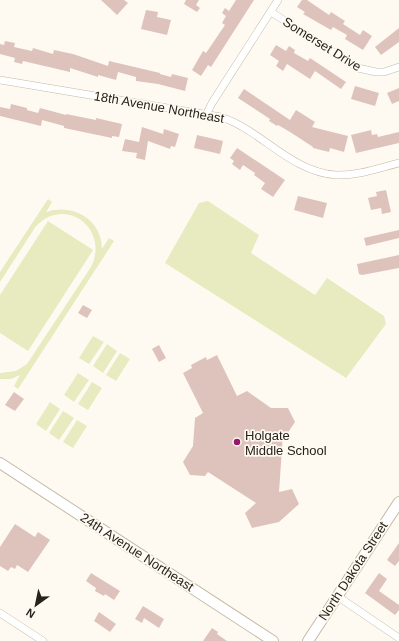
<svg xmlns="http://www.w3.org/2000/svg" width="399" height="641" viewBox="0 0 399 641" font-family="Arial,sans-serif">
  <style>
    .grass { fill: #e8ebc0 }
    .building { fill: #dec3bd }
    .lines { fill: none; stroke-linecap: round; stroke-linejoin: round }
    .street-casing { stroke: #c4baa4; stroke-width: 8 }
    .secondary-casing { stroke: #c4baa4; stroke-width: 12 }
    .street { stroke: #fff; stroke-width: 7 }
    .secondary { stroke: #fff; stroke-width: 10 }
    .poi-dot { fill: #97176e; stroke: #fefaf1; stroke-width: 1.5 }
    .labels { text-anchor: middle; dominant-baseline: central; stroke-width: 3.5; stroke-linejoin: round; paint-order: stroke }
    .street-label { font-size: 13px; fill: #27231b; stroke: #fefaf1 }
    .poi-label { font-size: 13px; fill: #27231b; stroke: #fefaf1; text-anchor: start }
  </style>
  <rect width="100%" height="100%" fill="#fefaf1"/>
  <g class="grass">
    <path d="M48 199 52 202 46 212C72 203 102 219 102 249L109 238 114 241 18 389 14 386 20 375 11 379H0V373L16 371 27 364 91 267C110 229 66 195 36 226L0 282V272Z"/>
    <polygon points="208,201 259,235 251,253 315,295 327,278 384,316 386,324 346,378 165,263 199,203"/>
    <polygon points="48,221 93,250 28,351 0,333 0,295"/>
    <polygon points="93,336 104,342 89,364 79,358"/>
    <polygon points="107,344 117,351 103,373 93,366"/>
    <polygon points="120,353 130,359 116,381 106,375"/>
    <polygon points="78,373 89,380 74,402 64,395"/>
    <polygon points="92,382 102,388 88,410 78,404"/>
    <polygon points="50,402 60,409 46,431 36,424"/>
    <polygon points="63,411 74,418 59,440 49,433"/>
    <polygon points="77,420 87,426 73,448 63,442"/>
  </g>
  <g class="building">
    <polygon points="101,0 124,0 128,3 117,15"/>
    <polygon points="186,0 199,0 196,5 200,8 197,12 184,4"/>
    <polygon points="236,0 254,0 211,67 208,65 201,76 192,70 203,51 206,53 225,25 222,23 226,16 222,13 225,8 229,11"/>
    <polygon points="302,0 307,0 329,15 331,12 345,21 343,24 360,35 363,30 372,36 363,50 345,39 347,35 333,27 331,30 303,14 305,12 297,7"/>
    <polygon points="146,10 158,12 157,17 171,20 167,35 141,29"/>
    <polygon points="399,28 399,42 381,55 375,47"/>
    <polygon points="5,41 15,43 14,47 32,51 33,48 53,54 54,50 73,54 108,66 109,61 160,73 160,74 171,77 172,74 188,78 185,91 158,84 136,81 136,77 118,72 116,80 98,75 98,77 70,68 70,72 23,61 22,64 14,62 15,58 0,54 0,44 4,45"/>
    <polygon points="276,45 286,51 289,46 295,50 294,53 308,61 310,58 346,82 341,89 315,71 310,79 287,64 283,71 276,66 279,61 270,55"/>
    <polygon points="355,86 379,93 375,106 351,99"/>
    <polygon points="399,88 399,101 392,104 387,93"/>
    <polygon points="244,89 290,120 296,110 315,122 312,127 348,136 344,152 330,148 329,152 313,148 313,147 290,132 278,125 277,126 269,121 270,119 238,98"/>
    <polygon points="11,104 27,108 27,110 38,113 40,108 66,115 66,114 96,120 96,118 122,124 119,137 112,136 112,138 64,128 64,126 42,120 41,126 0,116 0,107 10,109"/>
    <polygon points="142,127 163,134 164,129 179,134 175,147 171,146 170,149 148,141 145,160 136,158 137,153 122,151 125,139 139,142"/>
    <polygon points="371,130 372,135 377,134 378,137 399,132 399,143 356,153 351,135"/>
    <polygon points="197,135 223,141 220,154 194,148"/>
    <polygon points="237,148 285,180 273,197 261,189 265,183 254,175 255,173 243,165 240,170 232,164 234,161 230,158"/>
    <polygon points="386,190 391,212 382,214 381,208 371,210 368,198 377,196 376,192"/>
    <polygon points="298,196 327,203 323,218 294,210"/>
    <polygon points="399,230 399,238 366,246 364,238"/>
    <polygon points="399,255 399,268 362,275 359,274 357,264"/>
    <polygon points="83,305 92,310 87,318 78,313"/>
    <polygon points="159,345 166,358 159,362 152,349"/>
    <polygon points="217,355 237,396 247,391 271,408 288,408 295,422 287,434 283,434 279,492 292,489 299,504 279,522 252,528 245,513 256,503 208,472 205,476 190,475 183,462 193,446 195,418 203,413 183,373 192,368 191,365 206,357 207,360"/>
    <polygon points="14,392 24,399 15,411 5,405"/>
    <polygon points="15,524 35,537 38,532 50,540 28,572 17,565 15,569 11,567 8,571 0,566 0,547"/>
    <polygon points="399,543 399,561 395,566 387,560"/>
    <polygon points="91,573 120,591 114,600 105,594 104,596 95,591 96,588 86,581"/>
    <polygon points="379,573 387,579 379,591 399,605 399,610 395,615 365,593"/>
    <polygon points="143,606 164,619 159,628 144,618 142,623 135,619"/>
    <polygon points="99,612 116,624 110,632 94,621"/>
    <polygon points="212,628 218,632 217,634 227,641 203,641"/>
  </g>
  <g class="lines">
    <defs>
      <g id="street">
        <polyline points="271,12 358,68 376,72 384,72 399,67"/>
        <path d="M0 80 221 117C261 130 291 172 336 175 357 176 379 168 399 163"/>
        <polyline points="206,115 212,103 278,0"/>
        <polyline points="337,596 399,638"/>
        <polyline points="0,613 43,641"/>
      </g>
      <g id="secondary">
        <polyline points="0,463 273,641"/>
        <polyline points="308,641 399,502"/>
      </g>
    </defs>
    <use href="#street" class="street-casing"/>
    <use href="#secondary" class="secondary-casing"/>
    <use href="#street" class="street"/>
    <use href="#secondary" class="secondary"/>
  </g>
  <circle class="poi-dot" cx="237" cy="442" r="4"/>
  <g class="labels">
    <g class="street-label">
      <text transform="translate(322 44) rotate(32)">Somerset Drive</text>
      <text transform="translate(159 107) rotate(10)">18th Avenue Northeast</text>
      <text transform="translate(137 552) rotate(33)">24th Avenue Northeast</text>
      <text transform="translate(353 571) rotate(-57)">North Dakota Street</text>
    </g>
    <g class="poi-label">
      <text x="245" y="435">Holgate<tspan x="245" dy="15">Middle School</tspan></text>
    </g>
  </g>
  <g transform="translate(36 605) rotate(213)" stroke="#fefaf1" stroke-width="3" paint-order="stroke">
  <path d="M0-3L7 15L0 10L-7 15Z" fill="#27231b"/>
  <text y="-6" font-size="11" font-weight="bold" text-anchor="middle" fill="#27231b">N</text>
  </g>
</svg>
